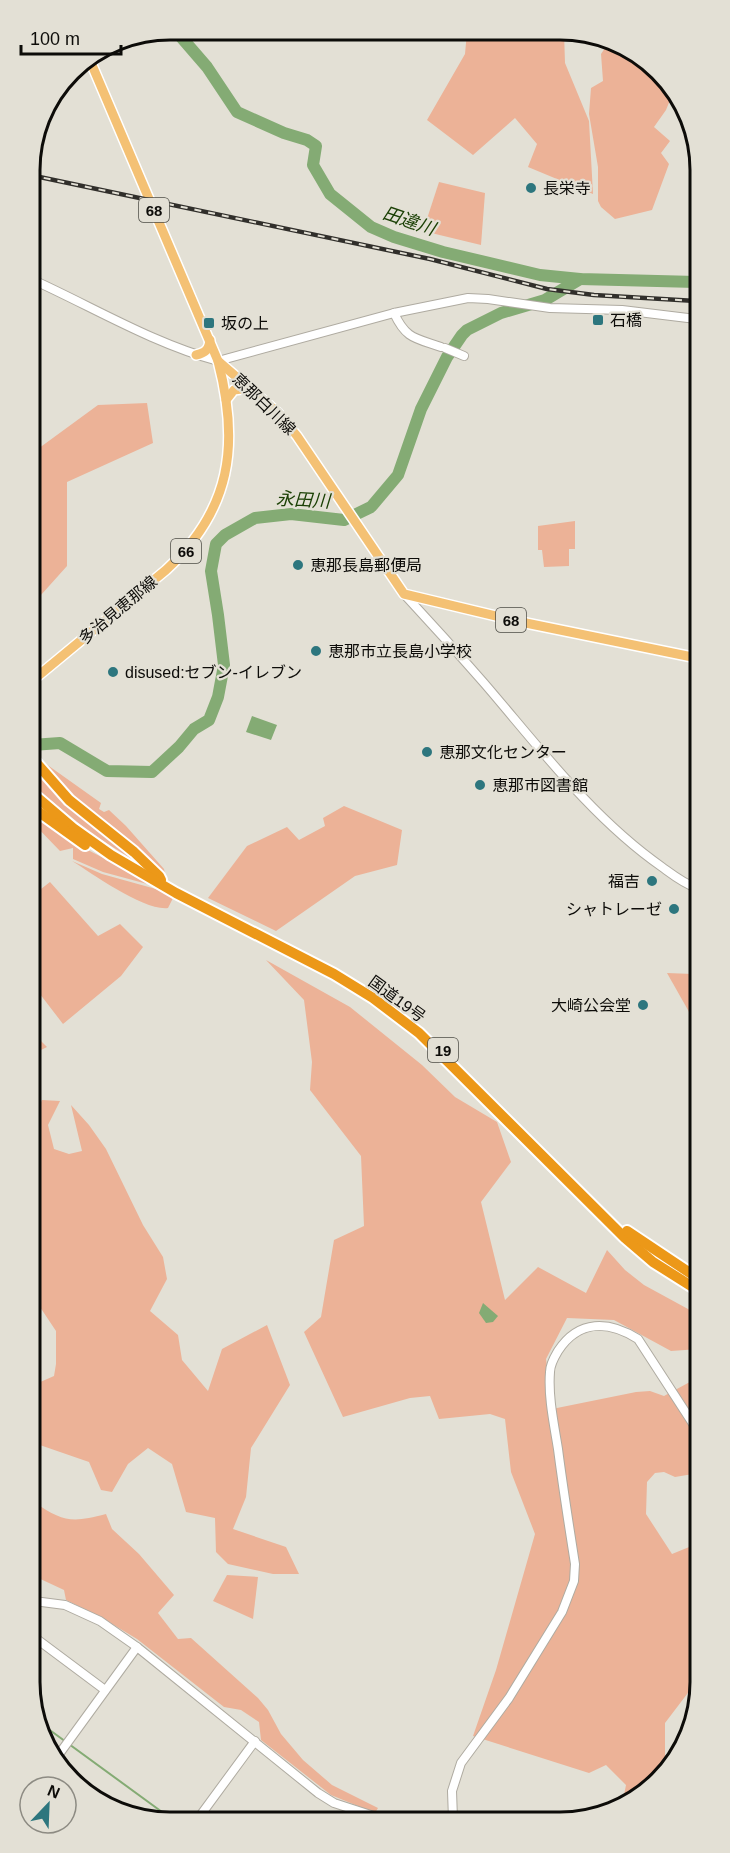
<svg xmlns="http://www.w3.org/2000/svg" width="730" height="1853" viewBox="0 0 730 1853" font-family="Helvetica,'Noto Sans JP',sans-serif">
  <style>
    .green { fill: #ecb297 }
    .water { fill: #84ab74 }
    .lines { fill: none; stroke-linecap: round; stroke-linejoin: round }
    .stream { stroke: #84ab74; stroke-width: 2 }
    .river { stroke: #84ab74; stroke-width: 12 }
    .minor-casing { stroke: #afaba1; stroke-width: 10 }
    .major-casing { stroke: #fff; stroke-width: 12 }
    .highway-casing { stroke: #fff; stroke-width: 14 }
    .minor { stroke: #fff; stroke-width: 8 }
    .major { stroke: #f4c174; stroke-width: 9 }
    .highway { stroke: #ec9818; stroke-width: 10 }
    .rail-casing { stroke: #312f2b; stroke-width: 4.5 }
    .rail { stroke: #e3e0d5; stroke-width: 2; stroke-dasharray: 7; stroke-linecap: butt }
    .poi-dot { fill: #2d767e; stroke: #e3e0d5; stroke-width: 2 }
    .labels { text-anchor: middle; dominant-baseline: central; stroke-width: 4.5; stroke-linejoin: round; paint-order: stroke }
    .shield { fill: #e3e0d5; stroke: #4d4c46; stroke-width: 1.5 }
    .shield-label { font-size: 15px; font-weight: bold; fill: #0d0c09 }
    .poi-label { font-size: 16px; fill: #0d0c09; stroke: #e3e0d5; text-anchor: start }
    .street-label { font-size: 16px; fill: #0d0c09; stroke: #e3e0d5 }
    .water-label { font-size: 18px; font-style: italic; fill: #1b4005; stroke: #e3e0d5 }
    .rim { fill: none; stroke: #0d0c09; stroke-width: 3 }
  </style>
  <rect width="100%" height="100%" fill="#e3e0d5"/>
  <g class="green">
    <polygon points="467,32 564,32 565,63 589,121 593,194 528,167 537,144 515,118 473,155 427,120 465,54"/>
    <polygon points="607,45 659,71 668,88 665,94 670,100 666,110 654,127 670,141 661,153 669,164 652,210 615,219 601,207 598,201 598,167 589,114 591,88 603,81 601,54"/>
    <polygon points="439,182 485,193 481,245 423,231"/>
    <polygon points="147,403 153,443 67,482 67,566 32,605 31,454 98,405"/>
    <polygon points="575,521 575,549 569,549 569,566 544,567 542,550 538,550 538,526"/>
    <polygon points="32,754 101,803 99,809 104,812 109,810 126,826 164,869 166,879 80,806"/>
    <polygon points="32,763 146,868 92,834 38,790 32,784"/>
    <polygon points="344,806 402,830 397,865 355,876 276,931 208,898 247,846 287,827 299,840 325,826 323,818"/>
    <polygon points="32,810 84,848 162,888 103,872 73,859 73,848 60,851 32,822"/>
    <path d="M72 861 102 874 163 891 174 896 168 908C144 911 93 874 72 861Z"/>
    <polygon points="50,882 98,936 120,924 143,947 121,976 63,1024 33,985 32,896"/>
    <polygon points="266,960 350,1007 422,1065 455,1097 497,1122 511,1162 481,1202 505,1300 538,1267 586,1293 607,1250 625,1270 644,1285 699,1315 699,1349 671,1351 614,1320 567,1318 546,1359 552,1409 636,1392 650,1391 664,1396 699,1377 699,1473 675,1477 664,1472 655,1473 647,1482 646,1514 672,1554 699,1543 700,1677 665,1723 665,1764 668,1771 623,1800 626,1785 606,1765 589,1773 473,1736 496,1670 535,1534 511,1472 505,1419 490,1414 439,1419 430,1396 410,1398 343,1417 304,1332 321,1317 334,1240 364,1226 361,1156 310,1090 312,1062 304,1000"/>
    <polygon points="667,973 693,974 695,976 697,1026"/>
    <polygon points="33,1033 47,1047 33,1054"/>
    <polygon points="42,1100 60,1101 48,1125 54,1149 69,1154 82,1151 71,1105 89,1125 106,1149 143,1225 163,1257 167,1279 150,1311 178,1335 182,1360 208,1391 222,1349 267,1325 290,1385 251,1448 246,1497 233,1529 286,1547 299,1574 273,1574 228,1564 216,1552 215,1518 186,1512 172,1464 148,1448 128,1464 112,1492 101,1490 89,1462 34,1443 34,1387 38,1383 54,1376 56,1364 56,1331 34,1298 33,1119"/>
    <path d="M34 1502C63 1522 72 1523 106 1514L112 1529 139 1554 174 1595 158 1613 178 1639 191 1638 258 1698 268 1710 281 1734 303 1760 332 1785 378 1808 375 1813 331 1795 261 1740 259 1722 241 1710 224 1707 137 1639 99 1616 66 1600 64 1590 34 1576Z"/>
    <polygon points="227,1575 258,1577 253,1619 213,1601"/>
  </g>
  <g class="water">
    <polygon points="252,716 277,725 271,740 246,732"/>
    <polygon points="483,1303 498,1316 493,1322 486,1323 479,1313"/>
  </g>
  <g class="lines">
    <polyline class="stream" points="36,1720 173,1820"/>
    <g class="river">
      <polyline points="175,30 207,67 237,112 284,133 307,140 316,146 313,165 330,194 371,227 394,237 443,252 540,275 580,279 696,282"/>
      <polyline points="32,745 60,743 107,771 152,772 179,747 194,729 209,720 218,697 224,665 218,615 211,571 216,544 225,535 255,518 291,514 344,520 371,507 398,475 421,409 447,357 462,335 467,330 501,313 545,300 580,279"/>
    </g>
    <defs>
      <g id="minor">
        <path d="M31 279C93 307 152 343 218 361L394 313 468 298 488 299 550 308 622 310 696 319"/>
        <path d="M394 313C406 339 415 338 441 347"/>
        <polyline points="445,348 464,356"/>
        <path d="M404 594C431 623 458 653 484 683 539 747 592 818 662 867 673 875 684 884 697 888"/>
        <polyline points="34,1601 65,1605 100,1621 137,1647 318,1793 334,1803 383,1819"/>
        <polyline points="34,1637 105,1690"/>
        <polyline points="57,1757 137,1647"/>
        <path d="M453 1819 452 1791 461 1763 509 1698 562 1612 574 1581 575 1564C569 1526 563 1488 558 1449 554 1424 548 1397 550 1372 550 1364 555 1356 558 1351 579 1319 609 1321 638 1339L699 1433"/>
        <polyline points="197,1820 255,1741"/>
      </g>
      <g id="major">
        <polyline points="89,58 218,361 278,413 297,436 404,594 521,622 697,658"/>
        <path d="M196 355C205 353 209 350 210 340"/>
        <polyline points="226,400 234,390 249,388"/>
        <path d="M32 681 166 570C231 510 240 445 218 361"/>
      </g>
      <g id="highway">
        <polyline points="32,758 69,800 134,852 159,876 161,880"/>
        <polyline points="32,793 73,828 111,855 176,893 334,974 373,998 419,1033 625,1238 653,1262 699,1291"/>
        <polyline points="32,807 85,845"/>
        <polyline points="627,1231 699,1279"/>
      </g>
    </defs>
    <use href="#minor" class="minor-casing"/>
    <use href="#major" class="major-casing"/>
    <use href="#highway" class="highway-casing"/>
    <use href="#minor" class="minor"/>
    <use href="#major" class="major"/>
    <use href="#highway" class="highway"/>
    <defs>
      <polyline id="rail" points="30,175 430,259 547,289 594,295 696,301"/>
    </defs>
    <use href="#rail" class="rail-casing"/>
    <use href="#rail" class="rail"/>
  </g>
  <g class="poi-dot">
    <circle cx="531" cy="188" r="6"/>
    <rect x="592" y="314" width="12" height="12" rx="3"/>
    <rect x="203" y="317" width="12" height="12" rx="3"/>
    <circle cx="298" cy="565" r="6"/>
    <circle cx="316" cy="651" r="6"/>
    <circle cx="113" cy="672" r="6"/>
    <circle cx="427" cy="752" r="6"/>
    <circle cx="480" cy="785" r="6"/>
    <circle cx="652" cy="881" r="6"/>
    <circle cx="674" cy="909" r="6"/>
    <circle cx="643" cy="1005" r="6"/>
  </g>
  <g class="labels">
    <g class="shield">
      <rect x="139" y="198" width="30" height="24" rx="4.5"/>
      <rect x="171" y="539" width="30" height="24" rx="4.5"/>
      <rect x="496" y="608" width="30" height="24" rx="4.5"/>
      <rect x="428" y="1038" width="30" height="24" rx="4.5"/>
    </g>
    <g class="shield-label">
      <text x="154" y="210">68</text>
      <text x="186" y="551">66</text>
      <text x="511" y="620">68</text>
      <text x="443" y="1050">19</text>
    </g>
    <g class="poi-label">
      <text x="543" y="188">長栄寺</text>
      <text x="610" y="320">石橋</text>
      <text x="221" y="323">坂の上</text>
      <text x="310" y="565">恵那長島郵便局</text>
      <text x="328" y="651">恵那市立長島小学校</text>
      <text x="125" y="672">disused:セブン-イレブン</text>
      <text x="439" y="752">恵那文化センター</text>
      <text x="492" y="785">恵那市図書館</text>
      <text x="640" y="881" text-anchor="end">福吉</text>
      <text x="662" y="909" text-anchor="end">シャトレーゼ</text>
      <text x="631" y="1005" text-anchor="end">大崎公会堂</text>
    </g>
    <g class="street-label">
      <text transform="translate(264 404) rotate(44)">恵那白川線</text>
      <text transform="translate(118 610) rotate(-40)">多治見恵那線</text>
      <text transform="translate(397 999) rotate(36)">国道19号</text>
    </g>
    <g class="water-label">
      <text transform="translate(409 221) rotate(19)">田違川</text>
      <text transform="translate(303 500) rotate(3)">永田川</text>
    </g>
  </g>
  <path d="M0 0H730V1853H0ZM170 40H560A130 130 0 0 1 690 170V1682A130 130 0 0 1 560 1812H170A130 130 0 0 1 40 1682V170A130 130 0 0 1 170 40Z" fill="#e3e0d5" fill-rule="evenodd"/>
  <path class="rim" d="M170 40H560A130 130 0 0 1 690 170V1682A130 130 0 0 1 560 1812H170A130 130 0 0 1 40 1682V170A130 130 0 0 1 170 40Z"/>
  <g transform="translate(48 1805) rotate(23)"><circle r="28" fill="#e3e0d5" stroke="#8d8b83" stroke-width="1.5"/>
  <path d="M0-4.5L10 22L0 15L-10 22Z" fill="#2d767e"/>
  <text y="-9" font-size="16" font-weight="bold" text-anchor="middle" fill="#0d0c09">N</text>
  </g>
  <path d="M21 45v9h100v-9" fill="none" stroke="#0d0c09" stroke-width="3"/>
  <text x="30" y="45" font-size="18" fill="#0d0c09" stroke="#e3e0d5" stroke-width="4.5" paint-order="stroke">100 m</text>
</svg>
